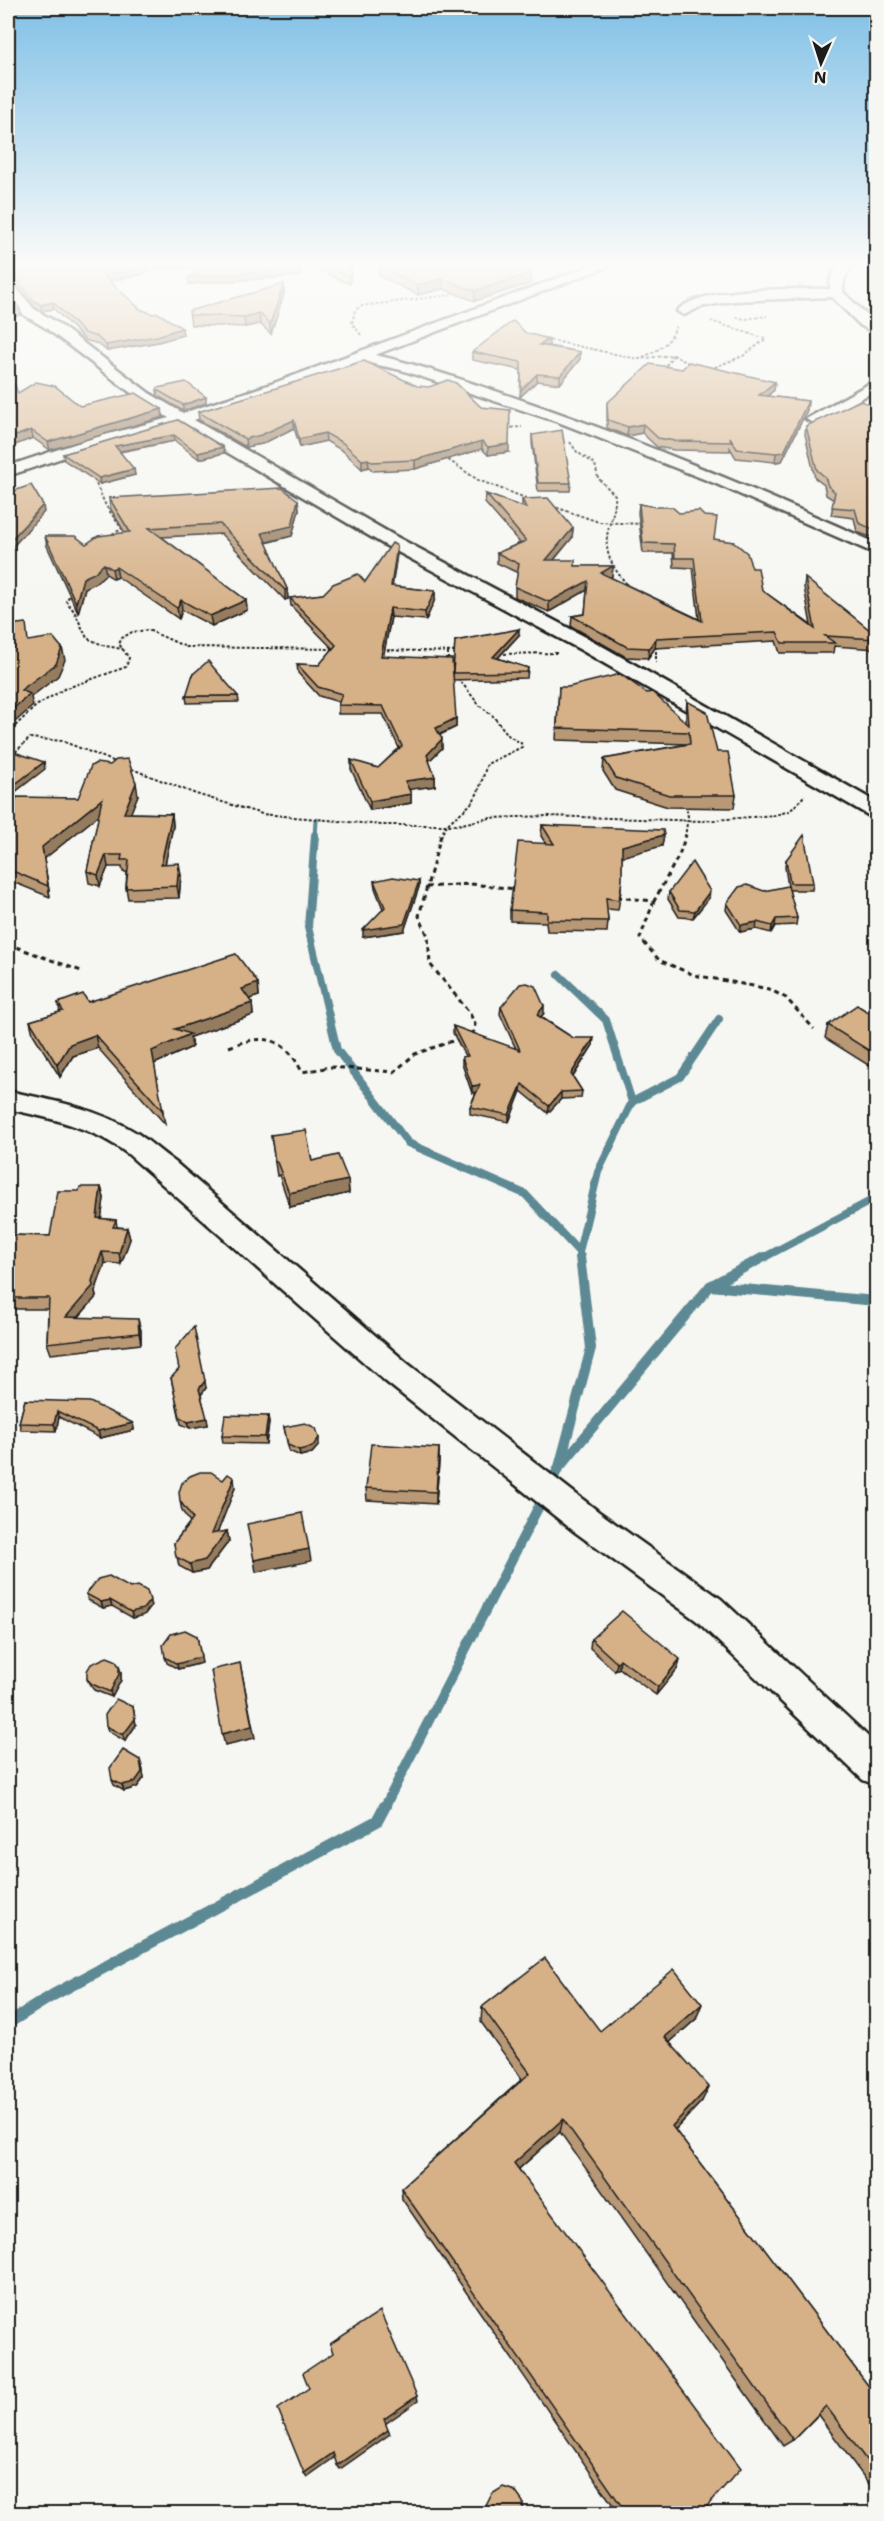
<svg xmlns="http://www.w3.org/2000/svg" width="884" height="2521" viewBox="0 0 884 2521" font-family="'Shantell Sans',sans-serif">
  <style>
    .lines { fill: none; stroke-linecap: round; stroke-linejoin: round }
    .stream-far3 { stroke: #5b8993; stroke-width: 5 }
    .stream-far2 { stroke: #5b8993; stroke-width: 8 }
    .stream-far1 { stroke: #5b8993; stroke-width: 10 }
    .stream { stroke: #5b8993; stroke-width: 12 }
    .minor-casing { stroke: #1c1c1c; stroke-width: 5 }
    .path-far1 { stroke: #1c1c1c; stroke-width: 2; stroke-dasharray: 3 2; stroke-linecap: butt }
    .path { stroke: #1c1c1c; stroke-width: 3; stroke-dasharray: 5 4; stroke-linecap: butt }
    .minor { fill: #f6f6f2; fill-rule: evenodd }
    .wall { fill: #b89875; stroke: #1c1c1c; stroke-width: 1.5 }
    .shaded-wall { fill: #967c5f; stroke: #1c1c1c; stroke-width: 1.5 }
    .building { fill: #d6b188; stroke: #1c1c1c; stroke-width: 1.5 }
  </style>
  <rect width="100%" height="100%" fill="#f6f6f2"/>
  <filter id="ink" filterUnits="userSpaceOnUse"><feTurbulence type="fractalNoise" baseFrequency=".0167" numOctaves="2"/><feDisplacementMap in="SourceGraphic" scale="12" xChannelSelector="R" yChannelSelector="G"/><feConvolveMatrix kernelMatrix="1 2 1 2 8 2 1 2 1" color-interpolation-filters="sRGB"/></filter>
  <g filter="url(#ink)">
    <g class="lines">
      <polyline class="stream-far3" points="315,837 316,820"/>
      <g class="stream-far2">
        <polyline points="315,835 308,927 337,1050 408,1143 525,1194 579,1252 580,1259"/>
        <polyline points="559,975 606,1020 632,1102"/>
        <polyline points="579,1252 598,1172 632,1102 680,1077 719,1019"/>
        <polyline points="761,1259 876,1198"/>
      </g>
      <g class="stream-far1">
        <polyline points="710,1286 876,1301"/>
        <polyline points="559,1467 591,1348 580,1257"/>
        <polyline points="384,1808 558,1469 710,1286 764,1257"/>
      </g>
      <polyline class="stream" points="8,2023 53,1995 377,1821 385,1806"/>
      <defs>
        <g id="minor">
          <path d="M601 262H620L375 355C421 365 465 381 510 396 635 438 756 490 876 543V554L714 483 558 422 401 370 360 361 194 420 395 536 595 642 876 802V816L868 815 581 650 383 544 179 424 101 445 8 476V466L89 439 169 418 139 399 46 328 24 315 8 295V283L13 284 34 309 56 322 149 393 183 413 274 383Z"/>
          <path d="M840 262H853L844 280 843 292 876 324V334L860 325 832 297 733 301 700 307 684 315 677 311C699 286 796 289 830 289V280Z"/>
          <polygon points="876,380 876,390 819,422 814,424 806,419"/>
          <path d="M8 1091C52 1100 99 1109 137 1133 150 1142 162 1153 175 1162L407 1363 599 1512 721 1599 876 1744V1785L863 1780 697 1621 575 1532 385 1381 128 1154C93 1127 50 1118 8 1109Z"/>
        </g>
      </defs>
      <use href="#minor" class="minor-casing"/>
      <g class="path-far1">
        <polyline points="736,317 745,319 767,316"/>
        <polyline points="361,335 352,323 355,310 361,306 451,295"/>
        <polyline points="545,339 638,359 673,355 663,370"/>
        <polyline points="673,355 692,365"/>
        <path d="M638 359C656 352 670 345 676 326"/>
        <polyline points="710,369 743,356 766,339 711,321"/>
        <polyline points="506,428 522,427"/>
        <path d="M570 442 577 452 595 464 598 478 615 495C616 507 612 516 609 527 601 554 615 571 632 590"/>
        <polyline points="444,457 478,480 531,500"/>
        <polyline points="92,475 106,506 122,529 108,536"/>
        <polyline points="552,506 599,522 641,524"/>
        <polyline points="72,592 66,601 74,611 87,638 105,646 123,649"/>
        <polyline points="656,646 656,662"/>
        <polyline points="382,650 458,652"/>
        <polyline points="448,652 448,661"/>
        <polyline points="499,654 557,653"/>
        <polyline points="8,733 36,706 64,689 126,667 129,658 119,644 122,638 132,632 148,630 186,647 335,649"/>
        <polyline points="8,759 30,738 62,741 118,763"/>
        <polyline points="127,767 196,794 262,814 382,825 457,825 490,818 548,816 703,821 775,815 790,811 805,795"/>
        <path d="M441 837C446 819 462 815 473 801 480 791 483 776 487 764L522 747 521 743 509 736 493 716 480 706 450 668"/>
        <polyline points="685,837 688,817 686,804"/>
      </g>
      <g class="path">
        <polyline points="441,835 419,916 428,936 430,964 469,1012 475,1024 474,1031 468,1036"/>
        <polyline points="426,887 471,884 516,889"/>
        <polyline points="617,897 654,901 679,855 686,835"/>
        <polyline points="654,901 640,938 659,960 694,975 769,989 786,998 814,1029"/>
        <polyline points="8,944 81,971"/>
        <path d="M229 1047C264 1033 285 1037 302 1072L331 1067 394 1072 415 1054 461 1038"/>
      </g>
      <use href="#minor" class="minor"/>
    </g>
    <g class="wall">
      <polygon points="8,262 203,262 203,268 149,269 143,274 109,281 140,309 183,335 158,342 107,351 98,344 85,340 54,309 42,311 35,307 15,283 8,281"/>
      <polygon points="215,262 352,262 352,265 350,284 300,262 301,276 189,284"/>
      <polygon points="379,266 531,273 531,283 475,301 443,289 418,295 379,276"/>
      <polygon points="284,284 284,294 271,334 260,324 245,327 191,325 189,311"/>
      <polygon points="526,333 549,346 580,352 580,359 560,384 537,381 520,397 521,370 472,360 472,352"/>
      <polygon points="364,361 509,452 488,455 482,449 415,469 373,471 369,467 362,469 343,451 326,441 300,447 294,428 262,444 246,447 199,420 198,412"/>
      <polygon points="682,369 775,382 774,390 767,396 808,401 807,410 782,461 775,462 736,458 730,448 730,451 674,450 657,447 642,433 627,436 607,428 607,403"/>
      <polygon points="157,390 206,403 183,411 158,396"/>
      <polygon points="18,393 80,406 162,409 163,417 50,450 33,438"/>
      <polygon points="876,396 876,537 868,536 857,532 854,518 831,515 834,500 826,495 824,485 815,478 805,434 806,426 870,404"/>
      <polygon points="178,420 223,447 224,453 199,459 175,441 120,452 135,475 100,484 64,460 63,454"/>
      <polygon points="532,435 571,483 570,491 538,491 532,443"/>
      <polygon points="486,494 522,507 522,499 573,528 572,538 554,560 575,566 613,566 612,576 610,577 699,619 693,568 674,567 673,553 643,553 638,513 639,504 679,513 752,568 762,590 811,625 804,587 805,578 876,635 876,649 834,646 833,653 780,653 776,641 655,648 648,658 626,657 571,626 572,616 585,614 587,590 549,612 515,597 515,587 518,573 497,563 497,553 520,543 485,503"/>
      <polygon points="109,498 298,500 299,510 292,536 266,543 287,589 288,599 285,600 221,534 162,537 246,600 247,610 212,626 182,610 179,619 118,577 114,579 106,574 95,583 85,588 78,613 47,546 45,536 86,544 125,533 110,508"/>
      <polygon points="397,554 392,586 435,591 435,599 426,620 391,617 383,656 456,718 456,727 440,735 442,748 429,761 435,777 435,786 409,789 411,794 411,803 370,810 351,769 351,760 378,768 399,748 383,714 338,714 338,705 339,702 319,696 298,673 297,664 319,665 333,649 291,606 290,598 323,594 365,582"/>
      <polygon points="519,635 498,658 528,668 527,678 453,680 455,641"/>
      <polygon points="559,687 686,723 686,713 687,701 717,752 736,795 734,808 668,807 615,790 603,771 604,759 687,744 556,740"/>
      <polygon points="186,696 238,696 239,702 187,703"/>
      <polygon points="138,795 130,813 172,814 173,826 165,863 181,875 179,898 128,899 126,888 127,872 123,872 122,867 108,867 100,886 89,883 87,871 99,815 44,859 50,897 18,884 8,884 8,800 78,798"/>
      <polygon points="542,825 664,835 662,846 622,856 621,891 618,910 607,909 608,921 607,932 547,931 546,922 510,921 510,910 546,844 541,836"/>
      <polygon points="786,860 813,883 812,890 789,890 797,918 796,925 775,926 771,933 756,929 740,932 726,910 727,903 764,891 788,887 785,867"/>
      <polygon points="374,881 419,881 419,887 404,931 363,937 383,909 375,888"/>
      <polygon points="669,892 709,898 693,918 679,917 668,899"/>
      <polygon points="258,983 259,996 249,999 252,1003 253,1015 190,1037 192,1047 154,1064 165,1124 98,1048 73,1056 60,1077 33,1034 30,1021 60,1012 58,1003 88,1002"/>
      <polygon points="501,1007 544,1013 541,1017 573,1038 593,1045 573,1077 582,1091 581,1098 561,1099 548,1113 521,1091 509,1122 470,1114 470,1107 476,1092 472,1093 462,1064 462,1057 465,1056 453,1033 453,1026 516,1049 500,1014"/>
      <polygon points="876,1017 876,1070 825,1038 828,1025"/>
      <polygon points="271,1135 312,1161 348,1180 349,1193 290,1207 279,1175 277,1176"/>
      <polygon points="101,1187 104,1198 101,1219 116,1220 117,1227 127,1228 130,1239 121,1264 105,1263 95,1292 96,1297 78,1318 141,1330 141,1344 51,1354 47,1343 48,1309 8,1309 8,1235 50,1236 79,1191"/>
      <polygon points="171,1378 206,1388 201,1395 208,1425 190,1428 181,1424"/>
      <polygon points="25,1400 133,1423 134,1430 100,1438 59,1417 56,1431 21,1430 19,1423"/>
      <polygon points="268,1416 269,1423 266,1444 223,1443 222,1436"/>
      <polygon points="284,1427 319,1445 312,1453 300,1456 289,1451"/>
      <polygon points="439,1448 439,1461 436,1504 367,1500 366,1488"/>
      <polygon points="235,1488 217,1533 227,1531 229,1541 207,1570 192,1573 179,1566 174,1543 190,1522 182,1511 180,1501"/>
      <polygon points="86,1594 151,1606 144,1615 133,1618 112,1606 103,1608 88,1600"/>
      <polygon points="591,1639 678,1668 656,1695 619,1668 615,1671 590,1648"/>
      <polygon points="165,1657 202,1663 178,1669 167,1663"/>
      <polygon points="121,1672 121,1680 112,1697 94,1690 90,1685 87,1679"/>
      <polygon points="133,1707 136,1725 125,1741 108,1731 106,1726"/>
      <polygon points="142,1766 144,1778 137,1787 124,1791 114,1785 112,1780"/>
      <polygon points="482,2007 600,2031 696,2019 670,2042 702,2101 675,2130 876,2396 876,2492 875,2492 818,2415 793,2440 783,2446 560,2132 519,2169 700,2514 619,2514 402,2199 401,2188 522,2079 481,2022"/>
    </g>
    <g class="shaded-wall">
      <polygon points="300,262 301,276 189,284 188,277"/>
      <polygon points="148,263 149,269 143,274 104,282 103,275"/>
      <polygon points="531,273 531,283 475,301 475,291"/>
      <polygon points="443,279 443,289 418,295 418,285"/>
      <polygon points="284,284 284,294 271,334 270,324"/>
      <polygon points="53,302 54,309 42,311 41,305"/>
      <polygon points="20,309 21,315 8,318 8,311"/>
      <polygon points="259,313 260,324 245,327 244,317"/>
      <polygon points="182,328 183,335 158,342 107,351 106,345"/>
      <polygon points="549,339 549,346 539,345"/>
      <polygon points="580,352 580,359 560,384 560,376"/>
      <polygon points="537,374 537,381 520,397 521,390"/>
      <polygon points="775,382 774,390 758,404 759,395"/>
      <polygon points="206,397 206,403 183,411 183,405"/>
      <polygon points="808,401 807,410 782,461 775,462 776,453"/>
      <polygon points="162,409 163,417 50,450 48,442"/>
      <polygon points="294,420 294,428 262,444 246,447 245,439"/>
      <polygon points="643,424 642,433 627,436 628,427"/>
      <polygon points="31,430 33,438 8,448 8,439"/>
      <polygon points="325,433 326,441 300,447 299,439"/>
      <polygon points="174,435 175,441 116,452 115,446"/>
      <polygon points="482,441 482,449 415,469 415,460"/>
      <polygon points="509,444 509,452 488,455 488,447"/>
      <polygon points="223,447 224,453 199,459 198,453"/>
      <polygon points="368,459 369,467 362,469 362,460"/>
      <polygon points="134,469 135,475 100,484 99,478"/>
      <polygon points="298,500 299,510 292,536 263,543 262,533"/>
      <polygon points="43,505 44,512 8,552 8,543"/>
      <polygon points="573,528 572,538 546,569 546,560"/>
      <polygon points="397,546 397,554 391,595 391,586"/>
      <polygon points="104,564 106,574 95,583 85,588 78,613 76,603 83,578"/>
      <polygon points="613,566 612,576 600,583 601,573"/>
      <polygon points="116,567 118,577 114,579 112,569"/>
      <polygon points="588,581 587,590 549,612 549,602"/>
      <polygon points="287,589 288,599 285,600 285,590"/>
      <polygon points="435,591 435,599 426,620 425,612"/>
      <polygon points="181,600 182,610 179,619 177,608"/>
      <polygon points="246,600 247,610 212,626 210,616"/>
      <polygon points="390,608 391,617 382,664 381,656"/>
      <polygon points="519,629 519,635 493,663 493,657"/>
      <polygon points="656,638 655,648 648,658 649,648"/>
      <polygon points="62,648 65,660 58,676 31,697 33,706 8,728 8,713 21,690"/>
      <polygon points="456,718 456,727 436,736 436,728"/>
      <polygon points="442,739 442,748 427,763 427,755"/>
      <polygon points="44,762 45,769 15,792 14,785"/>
      <polygon points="435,777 435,786 405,790 405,781"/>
      <polygon points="136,783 138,795 126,825 124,813"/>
      <polygon points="411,794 411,803 370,810 370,801"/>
      <polygon points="102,799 104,811 44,859 50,897 42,847"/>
      <polygon points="172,814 173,826 163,875 161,864"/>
      <polygon points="664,835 662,846 621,857 622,846"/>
      <polygon points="106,855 108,867 100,886 98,875"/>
      <polygon points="179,863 181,875 179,898 177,886"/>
      <polygon points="419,881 419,887 404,931 363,937 363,930"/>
      <polygon points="710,891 709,898 693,918 695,911"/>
      <polygon points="776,919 775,926 771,933 772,926"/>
      <polygon points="757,922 756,929 740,932 741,925"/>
      <polygon points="258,983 259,996 243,1001 242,989"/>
      <polygon points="252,1003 253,1015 190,1037 192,1047 154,1064 152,1051 175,1029"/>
      <polygon points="544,1006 544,1013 537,1022 537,1015"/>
      <polygon points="95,1035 98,1048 73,1056 60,1077 57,1065 70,1044"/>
      <polygon points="594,1038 593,1045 570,1081 571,1074"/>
      <polygon points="522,1084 521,1091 509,1122 509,1115"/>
      <polygon points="480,1085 479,1092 472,1093 472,1086"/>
      <polygon points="561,1092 561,1099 548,1113 549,1106"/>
      <polygon points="348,1180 349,1193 290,1207 289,1193"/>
      <polygon points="101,1187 104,1198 100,1229 97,1218"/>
      <polygon points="127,1228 130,1239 121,1264 119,1253"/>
      <polygon points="102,1252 105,1263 95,1292 96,1297 69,1328 66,1317 92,1281"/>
      <polygon points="138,1319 141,1330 141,1344 139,1333"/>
      <polygon points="205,1381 206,1388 200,1396 199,1389"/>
      <polygon points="57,1411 59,1417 56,1431 54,1424"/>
      <polygon points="268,1416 269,1423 266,1444 265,1437"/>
      <polygon points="207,1418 208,1425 190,1428 188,1422"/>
      <polygon points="133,1423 134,1430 100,1438 98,1431"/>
      <polygon points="319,1438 319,1445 312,1453 300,1456 299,1450"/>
      <polygon points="439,1448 439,1461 436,1504 436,1492"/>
      <polygon points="234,1478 235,1488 213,1544 211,1534"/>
      <polygon points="227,1531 229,1541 207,1570 192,1573 190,1564"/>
      <polygon points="309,1549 311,1561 256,1572 254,1560"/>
      <polygon points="147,1591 151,1606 144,1615 133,1618 131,1612"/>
      <polygon points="110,1600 112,1606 103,1608 101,1602"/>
      <polygon points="197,1636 202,1663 178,1669 177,1664"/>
      <polygon points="620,1659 619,1668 615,1671 617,1663"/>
      <polygon points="680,1659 678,1668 656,1695 658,1687"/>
      <polygon points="240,1663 255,1738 225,1745 222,1734"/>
      <polygon points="119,1666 121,1672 121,1680 112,1697 110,1692"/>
      <polygon points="133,1707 136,1725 125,1741 123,1735"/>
      <polygon points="140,1760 142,1766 144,1778 137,1787 124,1791 122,1785"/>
      <polygon points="702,2004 696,2019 660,2051 665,2037"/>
      <polygon points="709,2087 702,2101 666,2139 672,2126"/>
      <polygon points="563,2119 560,2132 512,2175 514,2163"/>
      <polygon points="417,2396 418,2401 385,2424 384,2419"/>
      <polygon points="388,2430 390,2434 340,2469 337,2465"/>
      <polygon points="333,2453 335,2457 307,2477 304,2473"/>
    </g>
    <g class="building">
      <polygon points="8,262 166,262 148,263 142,268 103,275 140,309 153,314 158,313 182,328 157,336 106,345 97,337 84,333 53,302 41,305 34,301 14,276 8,275"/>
      <polygon points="215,262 300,262 300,269 188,277"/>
      <polygon points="315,262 351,262 350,277"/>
      <polygon points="387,262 475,262 531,273 475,291 443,279 418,285 379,266"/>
      <polygon points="284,284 270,324 259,313 244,317 190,315 189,311"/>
      <polygon points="8,293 20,309 8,311"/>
      <polygon points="513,321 526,333 549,339 539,345 580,352 560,376 537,374 521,390 521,362 472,352"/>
      <polygon points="364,361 417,386 429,387 448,380 456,383 481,407 510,410 509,444 488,447 482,441 415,460 372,462 368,459 362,460 343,443 325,433 299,439 294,420 261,435 245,439 198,412"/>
      <polygon points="689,362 775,382 759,395 808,401 784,452 776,453 737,449 730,437 731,442 675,441 658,438 643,424 628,427 608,420 607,403 650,364 682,369"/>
      <polygon points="8,378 12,378 18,393 36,382 55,386 80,406 136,393 162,409 48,442 31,430 8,439"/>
      <polygon points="186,382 206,397 183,405 157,390 158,388"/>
      <polygon points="876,396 876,528 870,528 859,523 855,509 832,507 835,492 828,486 825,477 817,470 806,426 859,401 870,404"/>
      <polygon points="178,420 223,447 198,453 174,435 115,446 134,469 99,478 63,454"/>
      <polygon points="562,430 571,483 538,483 532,435"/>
      <polygon points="31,485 43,505 8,543 8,493"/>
      <polygon points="282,488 298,500 292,526 262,533 287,589 285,590 220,524 149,528 246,600 210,616 181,600 177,608 116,567 112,569 104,564 94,573 83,578 76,603 45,536 75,536 86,544 98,536 130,532 109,498"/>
      <polygon points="486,494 526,508 522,499 548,498 573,528 546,560 575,560 575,566 613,566 601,573 702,621 694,558 675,558 674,544 643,543 639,504 656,507 672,507 679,513 699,511 704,516 717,517 714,539 734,542 747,553 752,568 758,568 762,590 815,629 805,578 876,635 876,639 825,636 835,643 782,643 777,632 656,638 649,648 627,647 572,616 585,614 588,581 549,602 515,587 519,564 497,553 526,541"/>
      <polygon points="392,543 397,546 391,586 435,591 425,612 390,608 381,656 452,659 456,718 436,728 442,739 427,755 435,777 405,781 411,794 370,801 351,760 378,768 402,746 383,706 338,705 342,694 318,687 297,664 319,665 336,645 290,598 323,594 333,584 358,574 365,582"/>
      <polygon points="26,623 28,641 53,637 62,648 56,664 21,690 30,694 8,713 8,625"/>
      <polygon points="519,629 493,657 528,668 527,672 453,673 455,641"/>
      <polygon points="208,661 238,696 186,696 193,674"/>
      <polygon points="620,674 647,693 652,692 689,725 687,701 707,712 717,752 728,752 736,795 669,795 616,778 604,759 690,744 689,732 557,728 559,687 568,687"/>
      <polygon points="8,750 44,762 14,785"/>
      <polygon points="128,759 136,783 124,813 172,814 161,864 179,863 177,886 126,888 129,860 121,860 122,855 106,855 98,875 87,871 102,799 42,847 48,886 15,872 8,872 8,800 16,800 16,797 78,798 91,766 96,763 110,765 116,760"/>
      <polygon points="542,825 663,830 664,835 622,846 622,880 619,900 606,898 608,921 547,920 547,912 510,910 518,842 554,844"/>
      <polygon points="804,835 813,883 790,883 786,860"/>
      <polygon points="692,862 710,891 695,911 680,910 669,892"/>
      <polygon points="393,877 419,881 404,924 363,930 385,907 374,881"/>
      <polygon points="747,885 764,891 788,886 797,918 776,919 772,926 757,922 741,925 727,903 739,887"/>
      <polygon points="236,954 258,983 242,989 252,1003 175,1029 190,1034 152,1051 163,1111 95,1035 70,1044 57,1065 30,1021 63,1011 58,1003 83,994 88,1002"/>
      <polygon points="527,983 535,986 544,1006 537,1015 573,1038 594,1038 571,1074 582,1091 561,1092 549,1106 522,1084 509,1115 470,1107 480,1085 472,1086 462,1057 468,1056 453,1026 520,1050 501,1007 520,984"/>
      <polygon points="857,1005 876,1017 876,1055 828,1025"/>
      <polygon points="306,1130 312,1161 338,1155 348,1180 289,1193 277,1162 275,1162 271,1135"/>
      <polygon points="80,1187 101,1187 97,1218 116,1220 113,1227 127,1228 119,1253 102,1252 92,1281 93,1286 66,1317 138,1319 139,1333 47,1343 49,1298 8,1298 8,1235 50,1236 58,1191 79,1191"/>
      <polygon points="194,1327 205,1381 199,1389 207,1418 188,1422 180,1417 171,1378 179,1369 175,1349"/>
      <polygon points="25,1400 90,1402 133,1423 98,1431 57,1411 54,1424 19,1423"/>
      <polygon points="225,1415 268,1416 265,1437 222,1436"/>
      <polygon points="305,1423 316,1428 319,1438 312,1447 299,1450 288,1445 284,1427"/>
      <polygon points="371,1444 439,1448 436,1492 366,1488"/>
      <polygon points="200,1472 211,1472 223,1480 228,1474 234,1478 211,1534 227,1531 205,1560 190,1564 176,1557 174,1543 193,1519 180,1501 179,1492 182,1483 190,1476"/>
      <polygon points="302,1513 309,1549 254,1560 247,1524"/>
      <polygon points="109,1576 130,1588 138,1586 147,1591 150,1600 143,1609 131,1612 110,1600 101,1602 86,1594 98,1579"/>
      <polygon points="622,1611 680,1659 658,1687 620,1659 617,1663 591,1639"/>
      <polygon points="185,1630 197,1636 201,1657 177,1664 165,1657 163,1645 171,1634"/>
      <polygon points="107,1657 115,1660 119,1666 119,1674 110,1692 92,1684 87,1679 87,1671 91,1664"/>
      <polygon points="240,1663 252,1726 222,1734 211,1670"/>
      <polygon points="116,1699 133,1707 135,1719 123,1735 106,1726 105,1715"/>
      <polygon points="123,1750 140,1760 142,1772 135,1782 122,1785 112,1780 110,1768"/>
      <polygon points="545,1958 600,2031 674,1969 702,2004 665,2037 709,2087 672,2126 876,2396 876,2473 826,2406 793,2440 563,2119 514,2163 741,2468 700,2514 627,2514 401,2188 530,2073 482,2007"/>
      <polygon points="380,2311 417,2396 384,2419 388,2430 337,2465 333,2453 304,2473 278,2409 309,2388 303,2373 333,2353 330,2344"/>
      <polygon points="503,2487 515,2491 523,2502 524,2514 486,2514 486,2506 492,2494"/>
    </g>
  </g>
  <linearGradient id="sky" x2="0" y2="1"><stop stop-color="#80c0e6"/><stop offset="0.43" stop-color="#fbfbf9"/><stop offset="1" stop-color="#fbfbf9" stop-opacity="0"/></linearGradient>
  <rect width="884" height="615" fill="url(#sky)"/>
  <rect width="884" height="2521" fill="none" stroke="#f6f6f2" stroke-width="30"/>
  <rect x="15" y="15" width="854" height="2491" fill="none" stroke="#1c1c1c" stroke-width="2" filter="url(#ink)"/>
  <g transform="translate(821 63) rotate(183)" stroke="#f6f6f2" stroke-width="4.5" paint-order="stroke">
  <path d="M0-4.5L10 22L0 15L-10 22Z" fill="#1c1c1c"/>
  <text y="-9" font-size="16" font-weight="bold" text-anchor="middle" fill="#1c1c1c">N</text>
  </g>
</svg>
